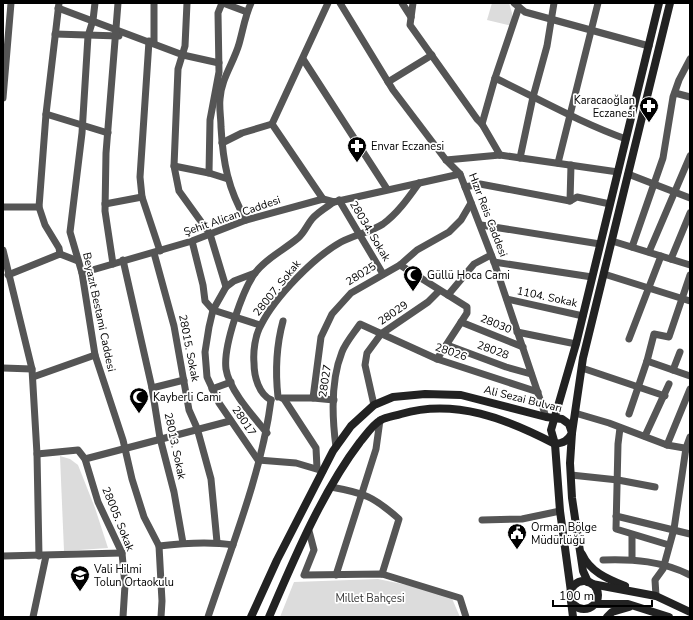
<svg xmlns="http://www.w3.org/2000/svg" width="693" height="620" viewBox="0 0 693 620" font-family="'Nunito Sans',sans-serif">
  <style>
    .green { fill: #dcdcdc }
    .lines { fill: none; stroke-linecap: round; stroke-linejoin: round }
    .minor { stroke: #555; stroke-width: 7 }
    .secondary { stroke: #222; stroke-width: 8 }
    .labels { text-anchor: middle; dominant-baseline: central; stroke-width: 3.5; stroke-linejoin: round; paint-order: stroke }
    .poi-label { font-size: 11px; fill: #000; stroke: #fff; text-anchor: start }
    .street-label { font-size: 11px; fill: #000; stroke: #fff }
    .park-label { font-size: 11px; fill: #333; stroke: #fff }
  </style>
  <rect width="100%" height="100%" fill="#fff"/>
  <g class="green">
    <polygon points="492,3 509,3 512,13 512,26 487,20"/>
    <polygon points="60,456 70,459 78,465 95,508 108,548 64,551"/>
    <polygon points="378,579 450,594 460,617 280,617 294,582"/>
  </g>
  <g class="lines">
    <g class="minor">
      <polyline points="59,3 46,114 39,207 45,225 59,248 60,254"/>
      <polyline points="95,3 93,20 88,36 82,133 70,232 82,273 95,355 123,440 132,479 144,517 159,546 162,601 161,617"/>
      <polyline points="154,3 154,43"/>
      <polyline points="187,3 185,46 178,69 174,166 179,191 210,234 226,287 213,310 209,327 205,352 207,377 219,403 258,460 296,463 323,471"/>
      <polyline points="223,3 247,12"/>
      <polyline points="340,3 393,90 446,160 460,174 494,262 546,417"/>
      <polyline points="402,3 411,17"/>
      <polyline points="413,3 410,25 477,119 482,124 500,155"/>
      <polyline points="514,3 525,12 649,46"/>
      <polyline points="58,8 183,55 219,63"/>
      <polyline points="55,34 119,36"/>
      <polyline points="149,41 140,177 142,197 160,251"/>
      <polyline points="303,59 387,189"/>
      <path d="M495 78C539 99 581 123 626 139"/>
      <polyline points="388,82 432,55"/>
      <polyline points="675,93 690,97"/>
      <polyline points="3,98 11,3"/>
      <polyline points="46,114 108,133"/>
      <polyline points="272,124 323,199"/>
      <polyline points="482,124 495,78 519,7"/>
      <polyline points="222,143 242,133 272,124 328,3"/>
      <polyline points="520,158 533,97 547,46 554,3"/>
      <polyline points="446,160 500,155 618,172"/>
      <polyline points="558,163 598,3"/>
      <polyline points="174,166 209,173 228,179"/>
      <polyline points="209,173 210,120 219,72 218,13 222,3"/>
      <polyline points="628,174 690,198"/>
      <polyline points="465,187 480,184 570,201 577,197 610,204"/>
      <polyline points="339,200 383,274"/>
      <polyline points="570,201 571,165"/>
      <polyline points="105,204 142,197"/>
      <polyline points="3,207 39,207"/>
      <path d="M246 220C228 189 223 163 221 127 221 118 219 108 220 99 221 79 234 62 239 44 243 30 245 16 251 3"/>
      <polyline points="481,225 600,244"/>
      <polyline points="192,241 203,285 205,301 213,310 260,325"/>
      <polyline points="612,241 690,265"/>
      <polyline points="632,247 663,158 673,97 679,80 690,59"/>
      <polyline points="3,250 32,369 37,454 39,556"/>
      <polyline points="649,252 690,156"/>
      <polyline points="154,253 174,326 189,410 197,428 211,479 217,542"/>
      <polyline points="671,259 690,213"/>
      <polyline points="123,260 152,388 160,438 174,492 183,543"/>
      <polyline points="494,262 592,277"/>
      <polyline points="113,264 105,211 106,153 118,3"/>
      <polyline points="400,265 467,307 467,313 437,359"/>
      <polyline points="82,273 192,241 246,220 323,199 334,202 460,174"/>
      <polyline points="604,274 690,301"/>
      <polyline points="8,275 60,254 78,261"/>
      <polyline points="226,287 234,281 255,273"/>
      <polyline points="448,295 474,264 491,255"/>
      <polyline points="507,299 583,316"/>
      <polyline points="461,322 523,347"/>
      <polyline points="517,332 576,344"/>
      <polyline points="629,339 661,256"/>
      <polyline points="447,345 506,367 531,374"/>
      <polyline points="647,361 690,376"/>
      <polyline points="3,368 32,369"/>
      <polyline points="582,368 665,396"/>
      <polyline points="673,370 680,352"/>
      <polyline points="33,377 95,355"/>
      <polyline points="152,388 184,380"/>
      <polyline points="212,389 231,382"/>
      <path d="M278 397C275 370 276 347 283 321"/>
      <polyline points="282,398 313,398 334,400"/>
      <polyline points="313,398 321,337 332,314 351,293 400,265 417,250 449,232 461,220 471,203"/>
      <polyline points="284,399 316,448 317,468"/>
      <path d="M271 400C259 394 254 377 254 363 253 352 255 335 261 325 275 297 314 257 341 242 354 235 371 232 383 224 398 213 409 197 419 183"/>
      <polyline points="374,405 365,365 367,353 381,334 428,302 439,291"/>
      <polyline points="575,413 609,423 667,445 690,449"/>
      <polyline points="629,414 647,361 654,334 669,337 690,275"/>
      <polyline points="620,428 618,444 616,529 669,545"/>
      <path d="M267 433C253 416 229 390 226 369 223 347 242 291 255 273 266 258 284 250 298 238 304 233 307 225 312 219 318 212 327 207 334 202"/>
      <polyline points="645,436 669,384"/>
      <polyline points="667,445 690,389"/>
      <path d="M336 447C332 417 330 382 342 352 346 342 354 333 360 324L437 359 538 392"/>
      <polyline points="37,454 78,450 85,459 98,502 122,553 125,585 123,617"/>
      <polyline points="85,459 230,421"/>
      <polyline points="571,475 618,480 655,487"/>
      <path d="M331 487C364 493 373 496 399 519L382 574"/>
      <polyline points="616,516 690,534"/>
      <polyline points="482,520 522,519 560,511"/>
      <polyline points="309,531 314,550 304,575 382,574 460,598 466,617"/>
      <polyline points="632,535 632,559"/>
      <path d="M159 546C184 543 208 541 233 545"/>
      <polyline points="3,556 122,553"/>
      <path d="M603 560C634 559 662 561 690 575"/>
      <polyline points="336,575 376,449 380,420"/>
      <polyline points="656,596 655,580 663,569 674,529 686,448 690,437"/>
      <polyline points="33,617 46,556"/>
      <path d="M208 617C231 548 262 472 271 400"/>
    </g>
    <g class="secondary">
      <path d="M582 554C590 572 608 579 625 586"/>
      <circle cx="584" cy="595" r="14"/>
      <polyline points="588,582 583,571 572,498 570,463 572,433 583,358 670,3"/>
      <polyline points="592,584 656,596 690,612"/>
      <polyline points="571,592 560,511 555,444 551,430 576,344 659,3"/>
      <polyline points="571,601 573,617"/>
      <polyline points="595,604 628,604 669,617"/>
      <path d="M251 617 277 560 333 451 351 426 374 405 393 397 425 394 461 395 546 417 562 419 569 424 572 433C568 441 563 443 555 444 507 419 455 398 401 414 395 416 386 417 381 420 373 424 366 435 360 442 322 492 294 559 269 617"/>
      <polyline points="607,617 612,612 629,607"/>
    </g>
  </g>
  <defs>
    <symbol id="pharmacy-pin" viewBox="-11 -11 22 30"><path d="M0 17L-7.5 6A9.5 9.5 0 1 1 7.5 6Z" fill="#000" stroke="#fff"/><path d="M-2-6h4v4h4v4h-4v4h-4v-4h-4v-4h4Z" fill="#fff"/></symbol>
    <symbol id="mosque-pin" viewBox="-11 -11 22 30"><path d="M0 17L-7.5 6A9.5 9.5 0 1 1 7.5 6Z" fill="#000" stroke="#fff"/><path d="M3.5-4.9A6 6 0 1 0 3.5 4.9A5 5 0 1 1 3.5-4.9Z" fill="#fff"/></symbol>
    <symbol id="civic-pin" viewBox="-11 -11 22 30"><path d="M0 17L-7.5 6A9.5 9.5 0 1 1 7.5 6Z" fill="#000" stroke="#fff"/><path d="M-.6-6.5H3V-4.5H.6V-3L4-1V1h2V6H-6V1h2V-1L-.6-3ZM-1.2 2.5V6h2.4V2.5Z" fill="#fff"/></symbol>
    <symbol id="school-pin" viewBox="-11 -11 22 30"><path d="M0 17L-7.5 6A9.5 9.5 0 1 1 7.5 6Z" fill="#000" stroke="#fff"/><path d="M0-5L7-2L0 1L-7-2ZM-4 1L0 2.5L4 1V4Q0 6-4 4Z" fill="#fff"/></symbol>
  </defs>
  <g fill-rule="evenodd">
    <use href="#pharmacy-pin" x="638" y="95" width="22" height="30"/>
    <use href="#pharmacy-pin" x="346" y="135" width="22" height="30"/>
    <use href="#mosque-pin" x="402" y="264" width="22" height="30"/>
    <use href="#mosque-pin" x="128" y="386" width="22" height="30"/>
    <use href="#civic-pin" x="506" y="522" width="22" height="30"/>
    <use href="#school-pin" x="69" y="564" width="22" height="30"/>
  </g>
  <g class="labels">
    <g class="poi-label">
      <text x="635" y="100" text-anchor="end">Karacaoğlan<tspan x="635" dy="13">Eczanesi</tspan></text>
      <text x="371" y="146">Envar Eczanesi</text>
      <text x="427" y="275">Güllü Hoca Cami</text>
      <text x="153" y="397">Kayberli Cami</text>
      <text x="531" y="527">Orman Bölge<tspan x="531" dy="13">Müdürlüğü</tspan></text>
      <text x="94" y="569">Vali Hilmi<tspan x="94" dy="13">Tolun Ortaokulu</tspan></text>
    </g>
    <g class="street-label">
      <text transform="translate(488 215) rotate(69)">Hızır Reis Caddesi</text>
      <text transform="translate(232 216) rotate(-19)">Şehit Alican Caddesi</text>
      <text transform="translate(370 231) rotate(59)">28034. Sokak</text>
      <text transform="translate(361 274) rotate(-32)">28025</text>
      <text transform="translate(277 288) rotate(-51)">28007. Sokak</text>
      <text transform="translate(547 297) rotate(12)">1104. Sokak</text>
      <text transform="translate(99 312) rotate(78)">Beyazıt Bestami Caddesi</text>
      <text transform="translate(393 313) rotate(-34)">28029</text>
      <text transform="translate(496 324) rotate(22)">28030</text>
      <text transform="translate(189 348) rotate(79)">28015. Sokak</text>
      <text transform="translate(493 350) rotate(20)">28028</text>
      <text transform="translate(451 352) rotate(19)">28026</text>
      <text transform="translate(325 381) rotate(-81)">28027</text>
      <text transform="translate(523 399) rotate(14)">Ali Sezai Bulvarı</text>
      <text transform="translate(244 421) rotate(56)">28017</text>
      <text transform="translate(175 446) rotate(78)">28013. Sokak</text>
      <text transform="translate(118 519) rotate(68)">28005. Sokak</text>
    </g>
    <g class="park-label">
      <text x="370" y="598">Millet Bahçesi</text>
    </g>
  </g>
  <rect width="693" height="620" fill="none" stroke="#000000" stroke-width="8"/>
  <path d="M553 600v6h99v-6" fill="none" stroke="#000000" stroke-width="2"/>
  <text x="559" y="600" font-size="12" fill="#000000" stroke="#ffffff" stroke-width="3" paint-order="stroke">100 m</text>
</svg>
